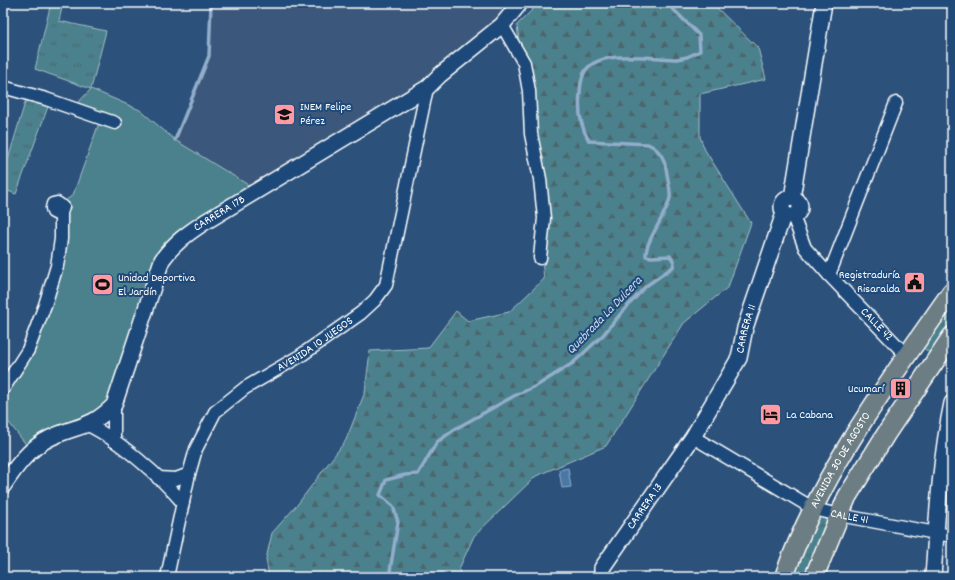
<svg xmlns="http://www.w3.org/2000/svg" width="955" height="580" viewBox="0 0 955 580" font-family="Dekko,sans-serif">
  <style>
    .built { fill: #3b597c }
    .grass { fill: url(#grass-tufts); stroke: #a5c0c6 }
    .forest { fill: url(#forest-firs); stroke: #a5c0c6 }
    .pitch { fill: #4b808d; stroke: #a5c0c6 }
    .water { fill: #4a78a6; stroke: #92aeca }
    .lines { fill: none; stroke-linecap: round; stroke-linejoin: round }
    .stream { stroke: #92aeca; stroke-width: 3.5 }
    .minor-casing { stroke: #fff; stroke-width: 15 }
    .tertiary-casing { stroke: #fff; stroke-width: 18 }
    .primary-casing { stroke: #fff; stroke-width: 21 }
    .minor { stroke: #1f4a7a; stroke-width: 12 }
    .tertiary { stroke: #1f4a7a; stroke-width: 15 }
    .primary { stroke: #6c7e84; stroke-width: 18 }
    .labels { text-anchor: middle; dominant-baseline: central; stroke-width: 4; stroke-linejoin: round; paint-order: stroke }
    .poi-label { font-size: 12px; fill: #fff; stroke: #1f4a7a; text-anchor: start }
    .street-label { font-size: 12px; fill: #fff; stroke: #1f4a7a }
    .water-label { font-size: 13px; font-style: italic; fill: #d2dde9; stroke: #1f4a7a }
  </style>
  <defs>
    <pattern id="grass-tufts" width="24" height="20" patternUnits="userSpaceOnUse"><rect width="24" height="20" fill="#4b808d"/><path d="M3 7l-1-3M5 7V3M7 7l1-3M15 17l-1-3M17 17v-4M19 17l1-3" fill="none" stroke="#4c666c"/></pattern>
    <pattern id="forest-firs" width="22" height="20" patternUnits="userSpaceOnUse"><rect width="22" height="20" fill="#4b808d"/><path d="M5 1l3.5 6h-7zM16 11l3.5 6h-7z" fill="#4c666c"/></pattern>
  </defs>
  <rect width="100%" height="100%" fill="#2c517b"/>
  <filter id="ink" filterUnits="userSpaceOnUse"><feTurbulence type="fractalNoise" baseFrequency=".025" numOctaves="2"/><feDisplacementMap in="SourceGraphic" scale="8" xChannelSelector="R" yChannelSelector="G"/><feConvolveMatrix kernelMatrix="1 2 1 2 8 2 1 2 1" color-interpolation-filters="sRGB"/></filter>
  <g filter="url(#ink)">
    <g class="built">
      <polygon points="211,3 520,3 440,75 258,191 175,140 209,56"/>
      <polygon points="952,403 952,526 937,523"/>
    </g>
    <g class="grass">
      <polygon points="51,3 63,3 59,21 106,31 91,89 35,69"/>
      <polygon points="27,96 49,104 16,194 3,189 3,176"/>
      <polygon points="952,303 952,323 931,354 921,346"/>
      <polygon points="820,510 832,514 804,577 792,577"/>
    </g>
    <polygon class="forest" points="535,3 712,3 758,48 766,79 700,94 700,137 705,150 751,223 728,287 684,323 606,446 536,476 474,536 459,569 461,577 269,577 266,559 272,533 297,505 346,440 365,392 370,351 428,348 456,311 468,321 509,312 544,279 517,25 533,9"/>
    <polygon class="pitch" points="91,89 140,110 175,140 258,191 172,246 114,405 31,451 3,415 3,389 45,305 61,204 73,195 99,123 73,108"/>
    <polygon class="water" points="568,468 571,487 562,488 559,470"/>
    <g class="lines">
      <g class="stream">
        <polyline points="175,140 209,56 211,3"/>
        <path d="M389 577 398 522 393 506 380 495 386 480 405 475 418 474 437 442 455 429 514 396 538 385 573 363 603 335 624 310 646 286 673 267 674 262 670 256 651 257 646 256C645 241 666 216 670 198 671 191 668 181 667 174 665 160 661 150 648 144L589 141C581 127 578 110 580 94 580 87 582 78 584 73 596 48 655 59 677 59L687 57 700 51 699 35 667 3"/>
      </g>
      <defs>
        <g id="minor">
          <polyline points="502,25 524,63 529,91 531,134 540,179 544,218 540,258"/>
          <polyline points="3,87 46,99 115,123"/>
          <path id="s1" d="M793 216 805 248 829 275 907 356"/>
          <polyline points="829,275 896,103"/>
          <polyline points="3,389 28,350 45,305 57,266 61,239 61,213 63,207 57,203 53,204 52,208 53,212 57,214 61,213"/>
          <path d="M88 425C118 439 162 478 183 503"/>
          <path id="s2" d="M693 437 814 509 839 515 952 536"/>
          <polyline points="114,441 114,405"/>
          <polyline points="158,478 176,479 189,474"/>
          <path id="s3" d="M167 577 189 474 196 449 215 412 245 388 300 356 361 313 375 300 386 285 427 88"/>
        </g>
        <g id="tertiary">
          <circle cx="791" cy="207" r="9"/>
          <polyline points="792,198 824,3"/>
          <path id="s4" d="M3 486C15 468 29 448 50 438 77 425 90 429 114 405L162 260C174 243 188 233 205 222L427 88 440 75 502 25 520 3"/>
          <path id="s5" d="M602 577V568L693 437 739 358 745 328 784 213"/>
          <path d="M933 577C937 519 940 460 952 403"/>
        </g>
        <g id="primary">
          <path id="s6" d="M784 577C821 472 889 381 952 291"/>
          <polyline points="814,577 847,497 886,434 952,336"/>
        </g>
      </defs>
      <use href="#minor" class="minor-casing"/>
      <use href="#tertiary" class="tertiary-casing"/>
      <use href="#primary" class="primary-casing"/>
      <use href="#minor" class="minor"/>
      <use href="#tertiary" class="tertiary"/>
      <use href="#primary" class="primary"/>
    </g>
  </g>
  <defs>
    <symbol id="school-square" viewBox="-11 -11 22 22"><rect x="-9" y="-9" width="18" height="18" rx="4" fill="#ff9aa2" stroke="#1f4a7a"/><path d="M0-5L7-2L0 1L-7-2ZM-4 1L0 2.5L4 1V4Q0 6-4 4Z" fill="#111"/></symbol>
    <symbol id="civic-square" viewBox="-11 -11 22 22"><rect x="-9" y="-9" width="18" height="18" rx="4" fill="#ff9aa2" stroke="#1f4a7a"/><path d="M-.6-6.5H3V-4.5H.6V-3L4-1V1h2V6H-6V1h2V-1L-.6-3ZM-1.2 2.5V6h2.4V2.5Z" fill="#111"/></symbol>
    <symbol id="stadium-square" viewBox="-11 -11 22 22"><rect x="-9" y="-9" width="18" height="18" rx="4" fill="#ff9aa2" stroke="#1f4a7a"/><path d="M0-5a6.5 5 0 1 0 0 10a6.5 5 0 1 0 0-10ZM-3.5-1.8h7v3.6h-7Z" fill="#111"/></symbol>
    <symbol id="building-square" viewBox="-11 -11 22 22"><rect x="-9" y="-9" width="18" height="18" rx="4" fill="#ff9aa2" stroke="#1f4a7a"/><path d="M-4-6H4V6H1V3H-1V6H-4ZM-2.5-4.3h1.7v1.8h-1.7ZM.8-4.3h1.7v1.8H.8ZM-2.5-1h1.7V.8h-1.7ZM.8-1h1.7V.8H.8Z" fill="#111"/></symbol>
    <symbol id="hotel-square" viewBox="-11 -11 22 22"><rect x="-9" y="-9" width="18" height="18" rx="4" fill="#ff9aa2" stroke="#1f4a7a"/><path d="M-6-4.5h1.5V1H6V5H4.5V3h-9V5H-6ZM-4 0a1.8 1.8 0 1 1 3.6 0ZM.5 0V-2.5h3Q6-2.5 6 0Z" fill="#111"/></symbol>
  </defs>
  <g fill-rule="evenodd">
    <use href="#school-square" x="272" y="102" width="25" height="25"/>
    <use href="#civic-square" x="902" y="270" width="25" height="25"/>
    <use href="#stadium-square" x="90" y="272" width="25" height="25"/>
    <use href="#building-square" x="888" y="376" width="25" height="25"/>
    <use href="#hotel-square" x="758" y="402" width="25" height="25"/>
  </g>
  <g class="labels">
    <g class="poi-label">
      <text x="300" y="107">INEM Felipe<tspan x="300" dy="14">Pérez</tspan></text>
      <text x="900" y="275" text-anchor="end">Registraduría<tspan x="900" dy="14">Risaralda</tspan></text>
      <text x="118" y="278">Unidad Deportiva<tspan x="118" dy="14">El Jardín</tspan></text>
      <text x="884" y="389" text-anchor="end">Ucumarí</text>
      <text x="786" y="415">La Cabana</text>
    </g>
    <g class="street-label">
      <text stroke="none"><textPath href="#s4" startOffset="368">CARRERA 17B</textPath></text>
      <text stroke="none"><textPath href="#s1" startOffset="139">CALLE 42</textPath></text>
      <text stroke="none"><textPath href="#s5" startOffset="290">CARRERA 11</textPath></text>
      <text stroke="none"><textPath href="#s3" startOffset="294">AVENIDA 10 JUEGOS</textPath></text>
      <text stroke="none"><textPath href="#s6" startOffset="130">AVENIDA 30 DE AGOSTO</textPath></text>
      <text stroke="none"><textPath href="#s5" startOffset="84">CARRERA 13</textPath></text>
      <text stroke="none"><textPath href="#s2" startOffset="177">CALLE 41</textPath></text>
    </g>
    <g class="water-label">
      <text transform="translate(605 316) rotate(-46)">Quebrada La Dulcera</text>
    </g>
  </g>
  <rect width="955" height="580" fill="none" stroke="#1f4a7a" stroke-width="16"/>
  <rect x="8" y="8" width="939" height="564" fill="none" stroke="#fff" stroke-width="1.5" filter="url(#ink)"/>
</svg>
